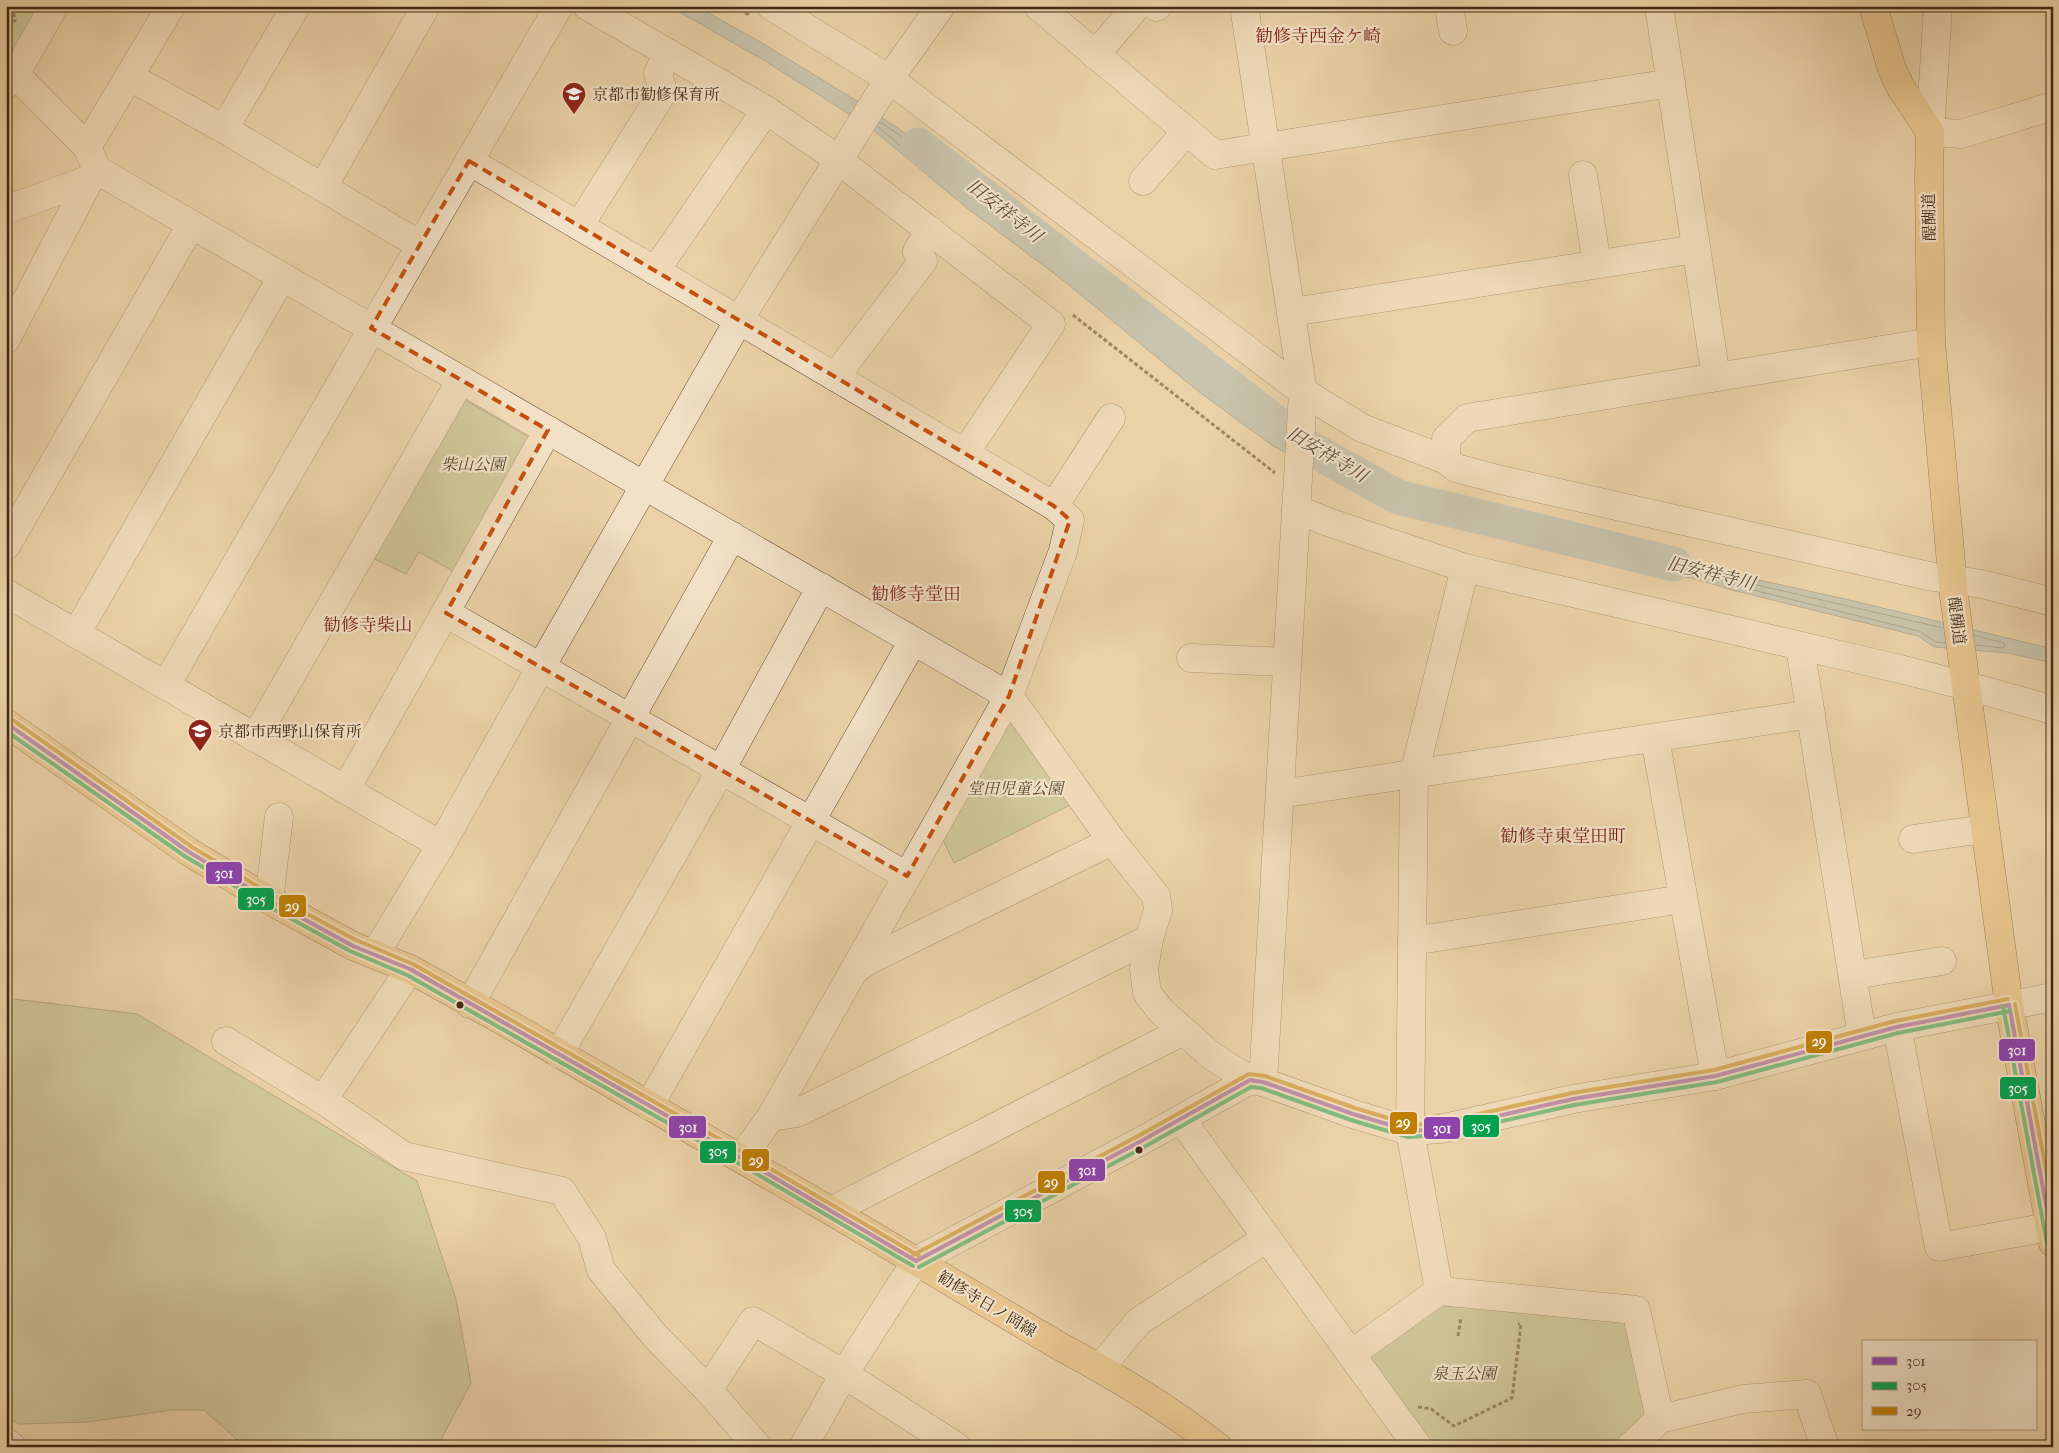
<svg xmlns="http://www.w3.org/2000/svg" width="2059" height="1453" viewBox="0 0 2059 1453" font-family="'IM FELL French Canon','Noto Serif JP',serif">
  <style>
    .green { fill: #b1bd8c; stroke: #787250 }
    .water { fill: #9fb4b4; stroke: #787c74 }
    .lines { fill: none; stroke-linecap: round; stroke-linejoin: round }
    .shore { stroke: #6e6e64; stroke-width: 1 }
    .river { stroke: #9fb4b4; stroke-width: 35 }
    .minor-casing { stroke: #695239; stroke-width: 29 }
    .major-casing { stroke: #3e2814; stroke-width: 29 }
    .path { stroke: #3e2814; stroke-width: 3; stroke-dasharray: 4 2.5; stroke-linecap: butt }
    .minor { stroke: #f2e1c6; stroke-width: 28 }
    .major { stroke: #e6b874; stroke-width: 28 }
    .bus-1-casing { stroke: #f2e1c6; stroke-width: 8 }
    .bus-2-casing { stroke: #f2e1c6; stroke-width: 8 }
    .bus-3-casing { stroke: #f2e1c6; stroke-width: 8 }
    .bus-1 { stroke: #8e44ad; stroke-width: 4 }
    .bus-2 { stroke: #03a04e; stroke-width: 4 }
    .bus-3 { stroke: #c08006; stroke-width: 4 }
    .marked { fill: none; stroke: #c64f0e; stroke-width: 4; stroke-dasharray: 10 6; stroke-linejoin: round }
    .bus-dot { fill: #3e2814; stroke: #f2e1c6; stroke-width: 2 }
    .labels { text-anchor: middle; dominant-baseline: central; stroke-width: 4.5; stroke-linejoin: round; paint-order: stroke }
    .poi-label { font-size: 16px; fill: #3e2814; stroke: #f2e1c6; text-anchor: start }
    .street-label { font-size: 16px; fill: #3e2814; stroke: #f2e1c6 }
    .park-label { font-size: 16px; font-style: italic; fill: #55462c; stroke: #f2e1c6 }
    .neighbourhood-label { font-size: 18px; fill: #7a1f14; stroke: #f2e1c6 }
    .water-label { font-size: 18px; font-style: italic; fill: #564b3c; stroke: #f2e1c6 }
    .line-badge { stroke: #f2e1c6; stroke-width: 2 }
    .badge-label { font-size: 14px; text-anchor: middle; font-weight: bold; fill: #fff }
  </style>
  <rect width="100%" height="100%" fill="#ebd1a7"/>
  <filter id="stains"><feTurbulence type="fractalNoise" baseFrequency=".004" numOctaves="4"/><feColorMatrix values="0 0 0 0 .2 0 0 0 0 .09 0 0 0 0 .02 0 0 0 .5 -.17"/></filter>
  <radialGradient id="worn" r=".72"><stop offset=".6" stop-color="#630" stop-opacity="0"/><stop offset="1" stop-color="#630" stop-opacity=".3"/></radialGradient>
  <g class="green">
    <polygon points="6,6 42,6 17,52 7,54"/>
    <polygon points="465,400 532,439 458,574 419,552 406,574 370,557"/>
    <polygon points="1015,721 1074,803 954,863 943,840 1006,723"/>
    <polygon points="6,998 137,1014 417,1181 456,1299 471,1383 437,1447 245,1447 204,1410 172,1410 87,1422 19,1424 6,1416"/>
    <polygon points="1434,1304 1627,1323 1650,1405 1645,1423 1618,1447 1426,1447 1366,1363 1369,1352"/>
  </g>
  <polygon class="water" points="669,6 696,6 762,43 857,101 944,159 977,199 1039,238 1061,264 1236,402 1322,459 1379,482 1423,507 1470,521 1627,551 1845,599 2053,649 2053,663 2008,653 1934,647 1918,636 1736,591 1692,578 1623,566 1598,557 1572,553 1553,546 1498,537 1394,506 1327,475 1273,446 1198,391 1064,281 967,208 871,128 765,61"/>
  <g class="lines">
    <g class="shore">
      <polyline points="877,126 965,200 968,199 968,196 941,163 880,122"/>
      <polygon points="990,216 994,216 1035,242 1047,255 1047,258 1043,259 991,220"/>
      <polygon points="1186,370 1189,370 1218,393 1218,397 1215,397 1186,374"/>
      <polyline points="1285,447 1253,425 1252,421 1255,420 1285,440"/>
      <polyline points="1943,628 1731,579 1728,581 1729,583 1737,586 1919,631 1936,642 1945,643"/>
      <polyline points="1974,635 2004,643 2005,645 2003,648 1976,645"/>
    </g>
    <polyline class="river" points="918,145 1306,446 1398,497 1674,564"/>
    <defs>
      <g id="minor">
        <polyline points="587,6 766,110 829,153 1051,324 965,453"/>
        <polyline points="771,6 889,79 1303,392 1362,428 1446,460 1456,468 1501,480 1933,577 1982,584 2053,602"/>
        <polyline points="1038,6 1215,155 1671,83"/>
        <polyline points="1244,6 1303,392 1263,1082"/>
        <polyline points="1449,6 1453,31"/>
        <polyline points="1659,6 1716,377"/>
        <polyline points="1938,6 1930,132 1961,134 2053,106"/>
        <polyline points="1156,7 1158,6"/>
        <polyline points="1095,55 1137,6"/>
        <polyline points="6,65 87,147 97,170 1009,696 1112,841 1156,896 1158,910 1149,939 1144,969 1147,993 1161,1011 1213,1057 1250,1080"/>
        <polyline points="130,77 224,129 420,245"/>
        <polyline points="6,85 15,75 54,6"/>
        <polyline points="224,129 296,6"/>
        <polyline points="87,147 171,6"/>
        <polyline points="469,161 1054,506 1070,520 1063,551 1009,696 771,1117 741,1158"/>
        <polyline points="1583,175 1597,264"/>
        <polyline points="1143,181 1186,132"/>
        <polyline points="323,187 426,6"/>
        <polyline points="6,210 90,179"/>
        <polyline points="579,226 663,92 658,73 668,53"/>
        <polyline points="655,271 766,110"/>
        <polyline points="1292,312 1696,249"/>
        <polyline points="6,339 90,179 97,170"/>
        <polyline points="835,377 923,261 917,251 930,230"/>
        <polyline points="1446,460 1446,439 1467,418 1931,342"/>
        <polyline points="1054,506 1111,418"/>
        <polyline points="1296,509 1328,522 1465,568 1900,669 1982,690 2053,710"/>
        <polyline points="6,546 191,225"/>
        <polyline points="6,593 441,845"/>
        <polyline points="446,613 907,876"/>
        <polyline points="76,634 282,277"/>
        <polyline points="1800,647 1862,1036"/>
        <polyline points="1191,658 1287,662"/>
        <polyline points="166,685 559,6"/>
        <polyline points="255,738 461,380"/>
        <polyline points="1655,738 1715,1076"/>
        <polyline points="346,789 548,430"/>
        <polyline points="1280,794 1811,714"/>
        <polyline points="1913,839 1985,829"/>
        <polyline points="269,900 279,817"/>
        <polyline points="1412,941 1683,899"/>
        <polyline points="375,954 441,845 541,667 739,320 889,79 941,6"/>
        <polyline points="856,969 869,960 1112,841"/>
        <polyline points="1853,975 1942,961"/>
        <polyline points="470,1004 732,536"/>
        <polyline points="1897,1027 1939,1247 2049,1227"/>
        <polyline points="226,1041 323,1100 404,1156 562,1191 592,1238 601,1270 655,1336 708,1390 758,1447"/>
        <polyline points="559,1054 721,770 821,587"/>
        <polyline points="323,1100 410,969"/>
        <polyline points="649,1106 913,641"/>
        <polyline points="771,1117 797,1113 1149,939"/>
        <polyline points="1181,1119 1418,1447"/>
        <polyline points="831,1211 1183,1031"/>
        <polyline points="1439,1291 1410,1131 1414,774 1465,568"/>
        <polyline points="1351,1354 1439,1291 1636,1310 1660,1419"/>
        <polyline points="1100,1368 1138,1322 1267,1238"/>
        <polyline points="708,1390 753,1321 844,1374 957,1447"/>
        <polyline points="6,1442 12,1447"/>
        <polyline points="803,1447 844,1374 916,1261 1143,1140 1250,1080 1263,1082 1353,1114 1410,1131 1440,1129 1573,1099 1715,1076 1897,1027 2053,997"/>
        <polyline points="1630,1447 1660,1419 1743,1399 1807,1394 1825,1447"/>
      </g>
      <g id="major">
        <polyline points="1873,6 1892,69 1901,88 1930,132 1929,177 1931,342 1954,596 2009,1005 2053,1243"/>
        <path d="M6 723 189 852 269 900 353 946 410 969 512 1026 831 1211 1061 1347C1115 1376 1169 1408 1218 1447"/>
      </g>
    </defs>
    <use href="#minor" class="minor-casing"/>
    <use href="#major" class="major-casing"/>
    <g class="path">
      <polyline points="734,6 749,15"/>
      <polyline points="6,21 15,21 13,6"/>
      <polyline points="1073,315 1275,473"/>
      <polyline points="1458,1336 1461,1317"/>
      <polyline points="1418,1407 1431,1409 1454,1426 1512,1398 1521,1324 1518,1324"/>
      <polyline points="1453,1446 1454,1447"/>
    </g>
    <use href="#minor" class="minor"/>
    <use href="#major" class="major"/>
    <defs>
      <g id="bus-1">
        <polyline points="6,723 189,852 269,900 353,946 410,969 741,1158 916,1261"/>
        <polyline points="2009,1005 2053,1242"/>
        <polyline points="916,1261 1143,1140 1250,1080 1263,1082 1353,1114 1410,1131 1440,1129 1573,1099 1715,1076 1897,1027 2009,1005"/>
      </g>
      <g id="bus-2">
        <polyline points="6,731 186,857 266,905 350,951 407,975 738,1163 913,1266"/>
        <polyline points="2003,1006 2047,1244"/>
        <polyline points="919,1267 1146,1146 1251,1087 1261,1088 1351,1120 1408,1137 1440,1135 1574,1105 1717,1082 1898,1033 2010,1011"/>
      </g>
      <g id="bus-3">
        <polyline points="10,718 192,847 272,895 356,940 413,964 744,1153 919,1256"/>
        <polyline points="2015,1004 2053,1207"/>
        <polyline points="913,1255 1140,1135 1249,1074 1265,1076 1355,1108 1411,1125 1439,1123 1572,1093 1714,1070 1895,1021 2008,999"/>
      </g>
    </defs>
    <use href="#bus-1" class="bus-1-casing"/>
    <use href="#bus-2" class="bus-2-casing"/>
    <use href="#bus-3" class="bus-3-casing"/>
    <use href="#bus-1" class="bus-1"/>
    <use href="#bus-2" class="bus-2"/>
    <use href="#bus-3" class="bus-3"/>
  </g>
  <path d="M0 0H2059V1453H0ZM469 161 1054 506 1070 520 1009 696 907 876 446 613 548 430 371 328Z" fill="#ebd1a7" fill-opacity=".55" fill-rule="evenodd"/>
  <path class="marked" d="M469 161 1054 506 1070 520 1009 696 907 876 446 613 548 430 371 328Z"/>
  <defs>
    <symbol id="school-pin" viewBox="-11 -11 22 30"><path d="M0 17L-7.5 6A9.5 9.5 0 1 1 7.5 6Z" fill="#8f2418" stroke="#f2e1c6"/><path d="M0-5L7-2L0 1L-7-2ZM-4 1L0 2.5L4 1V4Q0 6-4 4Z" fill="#fff"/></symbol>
  </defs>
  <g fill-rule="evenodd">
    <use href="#school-pin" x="560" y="80" width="28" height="38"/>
    <use href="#school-pin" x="186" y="717" width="28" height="38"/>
  </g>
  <g class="bus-dot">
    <circle cx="460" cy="1005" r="4.5"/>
    <circle cx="1139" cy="1150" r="4.5"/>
  </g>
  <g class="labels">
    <g class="poi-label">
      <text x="592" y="94">京都市勧修保育所</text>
      <text x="218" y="731">京都市西野山保育所</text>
    </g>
    <g class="street-label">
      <text transform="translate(1929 217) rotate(-91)">醍醐道</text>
      <text transform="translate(1957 621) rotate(83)">醍醐道</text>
      <text transform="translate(987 1304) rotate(31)">勧修寺日ノ岡線</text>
    </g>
    <g class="park-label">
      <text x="473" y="464">柴山公園</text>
      <text x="1015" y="788">堂田児童公園</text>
      <text x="1464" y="1373">泉玉公園</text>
    </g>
    <g class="neighbourhood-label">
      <text x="1318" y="36">勧修寺西金ケ崎</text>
      <text x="916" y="594">勧修寺堂田</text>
      <text x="368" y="625">勧修寺柴山</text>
      <text x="1563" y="836">勧修寺東堂田町</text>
    </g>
    <g class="water-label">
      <text transform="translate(1004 211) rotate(38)">旧安祥寺川</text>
      <text transform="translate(1327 455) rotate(31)">旧安祥寺川</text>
      <text transform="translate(1711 574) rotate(14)">旧安祥寺川</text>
    </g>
  </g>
  <g class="line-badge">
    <rect x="205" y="861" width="38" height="24" rx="5" fill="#8e44ad"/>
    <rect x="237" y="887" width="38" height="24" rx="5" fill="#03a04e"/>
    <rect x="278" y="894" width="29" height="24" rx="5" fill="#c08006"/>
    <rect x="1805" y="1030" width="28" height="24" rx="5" fill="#c08006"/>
    <rect x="1998" y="1038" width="38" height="24" rx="5" fill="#8e44ad"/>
    <rect x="1999" y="1076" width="38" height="24" rx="5" fill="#03a04e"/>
    <rect x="1389" y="1111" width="29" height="24" rx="5" fill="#c08006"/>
    <rect x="1462" y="1114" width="38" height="24" rx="5" fill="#03a04e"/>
    <rect x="668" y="1115" width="39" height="24" rx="5" fill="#8e44ad"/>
    <rect x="1423" y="1116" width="38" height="24" rx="5" fill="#8e44ad"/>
    <rect x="699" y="1140" width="38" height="24" rx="5" fill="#03a04e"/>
    <rect x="741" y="1148" width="29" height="24" rx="5" fill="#c08006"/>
    <rect x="1068" y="1158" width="38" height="24" rx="5" fill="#8e44ad"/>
    <rect x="1037" y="1170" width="29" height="24" rx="5" fill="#c08006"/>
    <rect x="1004" y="1199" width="38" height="24" rx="5" fill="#03a04e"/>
  </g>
  <g class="badge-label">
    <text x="224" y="878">301</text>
    <text x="256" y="904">305</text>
    <text x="292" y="911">29</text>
    <text x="1819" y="1046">29</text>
    <text x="2017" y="1055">301</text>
    <text x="2018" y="1093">305</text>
    <text x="1403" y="1127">29</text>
    <text x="1481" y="1131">305</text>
    <text x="688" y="1132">301</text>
    <text x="1442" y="1133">301</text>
    <text x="718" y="1156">305</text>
    <text x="756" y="1165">29</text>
    <text x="1087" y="1175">301</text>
    <text x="1051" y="1187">29</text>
    <text x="1023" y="1216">305</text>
  </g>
  <rect width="2059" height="1453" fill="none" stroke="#ebd1a7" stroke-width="25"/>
  <rect x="8" y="8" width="2044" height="1438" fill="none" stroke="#3e2814" stroke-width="2.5"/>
  <rect x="12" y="12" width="2034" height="1428" fill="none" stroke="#3e2814"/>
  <rect x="1862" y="1340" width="175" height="90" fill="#f2e1c6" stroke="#aa977f"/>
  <rect x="1872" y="1357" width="25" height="8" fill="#8e44ad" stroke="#aa977f"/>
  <text x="1906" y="1366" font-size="15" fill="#3e2814">301</text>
  <rect x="1872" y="1382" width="25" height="8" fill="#03a04e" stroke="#aa977f"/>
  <text x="1906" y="1390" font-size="15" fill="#3e2814">305</text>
  <rect x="1872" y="1407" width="25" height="8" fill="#c08006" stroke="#aa977f"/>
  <text x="1906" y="1416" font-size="15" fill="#3e2814">29</text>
  <rect width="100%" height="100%" filter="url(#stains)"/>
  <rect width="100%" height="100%" fill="url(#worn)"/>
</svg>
